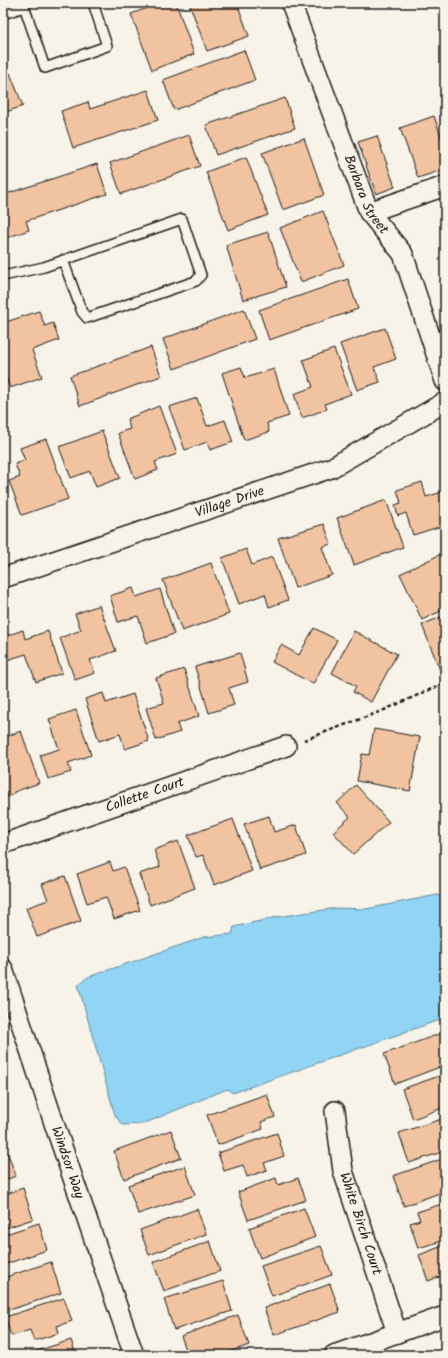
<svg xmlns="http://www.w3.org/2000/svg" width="448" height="1358" viewBox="0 0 448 1358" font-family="Kalam,sans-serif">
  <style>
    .water { fill: #91d4f3; stroke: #628a9d }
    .building { fill: #f1c3a0; stroke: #1c1c1c }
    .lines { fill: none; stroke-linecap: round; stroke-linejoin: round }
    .service-casing { stroke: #1c1c1c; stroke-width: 12 }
    .minor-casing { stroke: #1c1c1c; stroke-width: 22 }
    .path { stroke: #1c1c1c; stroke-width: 2.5; stroke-dasharray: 4 3; stroke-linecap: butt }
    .service { stroke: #f7f3e8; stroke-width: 9 }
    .minor { stroke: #f7f3e8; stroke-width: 19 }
    .labels { text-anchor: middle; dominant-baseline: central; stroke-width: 3; stroke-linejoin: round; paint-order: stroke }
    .street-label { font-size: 14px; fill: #1c1c1c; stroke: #f7f3e8 }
  </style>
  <rect width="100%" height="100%" fill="#f7f3e8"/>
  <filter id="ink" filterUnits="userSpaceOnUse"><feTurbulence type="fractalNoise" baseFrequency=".025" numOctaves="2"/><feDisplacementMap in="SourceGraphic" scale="8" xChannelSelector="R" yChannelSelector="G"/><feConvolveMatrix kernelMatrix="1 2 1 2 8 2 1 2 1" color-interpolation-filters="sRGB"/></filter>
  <g filter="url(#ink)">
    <polygon class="water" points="437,895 445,897 445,1018 233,1093 227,1089 143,1124 122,1125 115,1115 78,985 88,977 204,937 232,934 234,927 277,917 337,908 366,909"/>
    <g class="building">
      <polygon points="161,3 176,3 194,54 152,70 131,14"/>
      <polygon points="189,3 237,3 249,36 207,51"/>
      <polygon points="244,50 255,80 174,110 163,80"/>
      <polygon points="10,73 23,106 3,113 3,75"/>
      <polygon points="148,90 158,120 73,148 61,111 88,102 90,109"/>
      <polygon points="285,98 295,128 216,155 206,125"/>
      <polygon points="434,116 445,148 445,169 418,178 400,128"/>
      <polygon points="189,135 200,166 121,194 110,163"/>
      <polygon points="377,136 395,187 376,194 358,142"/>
      <polygon points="304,138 324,195 283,210 262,153"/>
      <polygon points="246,157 268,215 228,230 206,172"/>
      <polygon points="97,164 107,194 26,221 29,230 3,239 3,195"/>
      <polygon points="323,211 344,265 301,282 280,228"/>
      <polygon points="268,232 286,287 243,300 226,245"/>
      <polygon points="348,279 358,309 269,340 259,310"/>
      <polygon points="244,309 255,339 174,369 163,339"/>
      <polygon points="39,311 45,326 53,323 59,340 32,350 42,377 10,388 3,368 3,323"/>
      <polygon points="385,328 396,359 374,367 380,382 357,390 340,344"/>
      <polygon points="151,347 161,376 80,406 70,376"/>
      <polygon points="334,349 351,394 325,404 327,409 302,418 294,394 313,387 303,360"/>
      <polygon points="241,367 245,378 274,369 289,416 267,423 269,432 244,440 222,373"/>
      <polygon points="197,398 207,426 225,420 233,442 210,450 207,442 185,450 169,407"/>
      <polygon points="159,406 177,454 155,462 158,470 135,479 118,433 130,429 127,419"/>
      <polygon points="102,431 120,478 96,487 90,471 71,478 59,447"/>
      <polygon points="46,439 68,499 22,515 9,481 20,477 15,464 25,460 20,448"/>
      <polygon points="422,482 426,497 445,491 445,525 413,535 406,513 398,516 395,505 401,503 397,490"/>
      <polygon points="386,500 403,547 354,565 337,518"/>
      <polygon points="324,524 331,544 322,547 332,575 295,588 278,538"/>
      <polygon points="246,549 252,565 272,557 288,600 269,607 265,594 239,604 222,558"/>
      <polygon points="445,552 445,609 422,620 400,574"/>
      <polygon points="211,563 229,614 182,631 163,580"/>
      <polygon points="133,588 136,597 160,589 174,634 147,643 138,616 118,622 110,596"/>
      <polygon points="99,605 116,651 90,660 95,673 75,680 60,638 81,630 75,614"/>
      <polygon points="445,615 445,668 440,670 422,625"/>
      <polygon points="314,628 337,640 313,684 272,662 281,645 299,655"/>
      <polygon points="23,630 25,639 48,631 62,673 36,682 26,654 7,660 3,648 3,637"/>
      <polygon points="354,631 397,654 371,702 353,692 356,686 332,673"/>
      <polygon points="240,653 248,682 229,688 234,705 209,713 195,667"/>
      <polygon points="184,669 199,716 177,724 180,732 156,740 146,708 164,703 156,678"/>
      <polygon points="103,693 106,703 133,694 149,741 125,749 120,734 99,741 85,699"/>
      <polygon points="76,710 91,755 68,763 71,772 48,779 40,755 59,749 49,719"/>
      <polygon points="374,729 420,737 410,791 357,781 362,754 369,755"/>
      <polygon points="21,731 39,783 14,792 14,794 3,799 3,738"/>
      <polygon points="356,785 389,822 353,854 333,832 350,817 337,803"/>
      <polygon points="269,816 274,832 296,825 306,855 260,870 244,824"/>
      <polygon points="233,819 252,871 214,885 203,855 196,857 188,835"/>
      <polygon points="178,841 195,888 150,905 139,874 160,867 154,850"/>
      <polygon points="110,862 113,871 124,867 140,910 114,919 106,897 87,903 77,874"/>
      <polygon points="65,876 81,921 37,937 26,908 48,900 42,884"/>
      <polygon points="442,1033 445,1041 445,1065 395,1084 384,1054"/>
      <polygon points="445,1074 445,1107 413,1119 402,1089"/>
      <polygon points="267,1094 275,1117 261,1122 263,1129 218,1145 207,1115"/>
      <polygon points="445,1118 445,1151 409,1163 399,1133"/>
      <polygon points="171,1130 181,1158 124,1179 114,1151"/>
      <polygon points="277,1133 284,1156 264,1163 267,1170 247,1177 243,1165 224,1171 218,1153"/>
      <polygon points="4,1143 16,1176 3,1181 3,1144"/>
      <polygon points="445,1158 445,1191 404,1206 393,1176"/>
      <polygon points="185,1166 195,1195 138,1214 128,1185"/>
      <polygon points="276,1178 278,1185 298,1178 306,1200 248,1220 238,1192"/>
      <polygon points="23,1188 33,1219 3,1229 3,1195"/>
      <polygon points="445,1203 445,1240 418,1248 410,1223 420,1220 417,1212"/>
      <polygon points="304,1208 315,1237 260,1258 249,1228"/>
      <polygon points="197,1209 206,1234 149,1255 140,1230"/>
      <polygon points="39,1223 47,1250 3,1265 3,1235"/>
      <polygon points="210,1241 220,1271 164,1291 153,1262"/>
      <polygon points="445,1245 445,1275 428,1281 419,1255"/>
      <polygon points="321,1246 332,1275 272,1296 261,1266"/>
      <polygon points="51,1262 61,1293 3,1312 3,1278"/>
      <polygon points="223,1281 232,1311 174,1330 164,1299"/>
      <polygon points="330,1284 340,1312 274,1335 264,1308"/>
      <polygon points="64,1298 72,1321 57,1326 59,1333 34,1341 30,1330 11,1336 5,1317"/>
      <polygon points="238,1315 249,1345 221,1355 188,1355 181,1336"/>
      <polygon points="71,1340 76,1355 24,1355"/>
    </g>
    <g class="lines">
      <defs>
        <g id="service">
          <polyline points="23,3 45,68 107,46 93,3"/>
          <polyline points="3,14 24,7"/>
          <polyline points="3,276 44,267 182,219 201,275 196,281 87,318 82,312 63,260"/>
        </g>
        <g id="minor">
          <path id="s1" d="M291 3 369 212 403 254 445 381"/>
          <polyline points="369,212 445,186"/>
          <path id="s2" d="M3 578 331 468 445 402"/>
          <path id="s3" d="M3 844 286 746"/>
          <path id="s4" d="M3 969 56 1129 134 1355"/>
          <path id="s5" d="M335 1111 343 1171 397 1333"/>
          <polyline points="334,1355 445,1316"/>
        </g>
      </defs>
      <use href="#service" class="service-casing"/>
      <use href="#minor" class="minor-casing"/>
      <polyline class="path" points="304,740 382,711 445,683"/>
      <use href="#service" class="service"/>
      <use href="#minor" class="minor"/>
    </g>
  </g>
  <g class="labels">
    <g class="street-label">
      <text stroke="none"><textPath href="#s1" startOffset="206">Barbara Street</textPath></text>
      <text stroke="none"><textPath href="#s2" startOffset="239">Village Drive</textPath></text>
      <text stroke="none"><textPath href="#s3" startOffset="150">Collette Court</textPath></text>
      <text stroke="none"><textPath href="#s4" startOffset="204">Windsor Way</textPath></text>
      <text stroke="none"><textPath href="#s5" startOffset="116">White Birch Court</textPath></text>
    </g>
  </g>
  <rect width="448" height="1358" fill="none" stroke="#f7f3e8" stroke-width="16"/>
  <rect x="8" y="8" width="432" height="1342" fill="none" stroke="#1c1c1c" stroke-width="1.5" filter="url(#ink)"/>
</svg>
